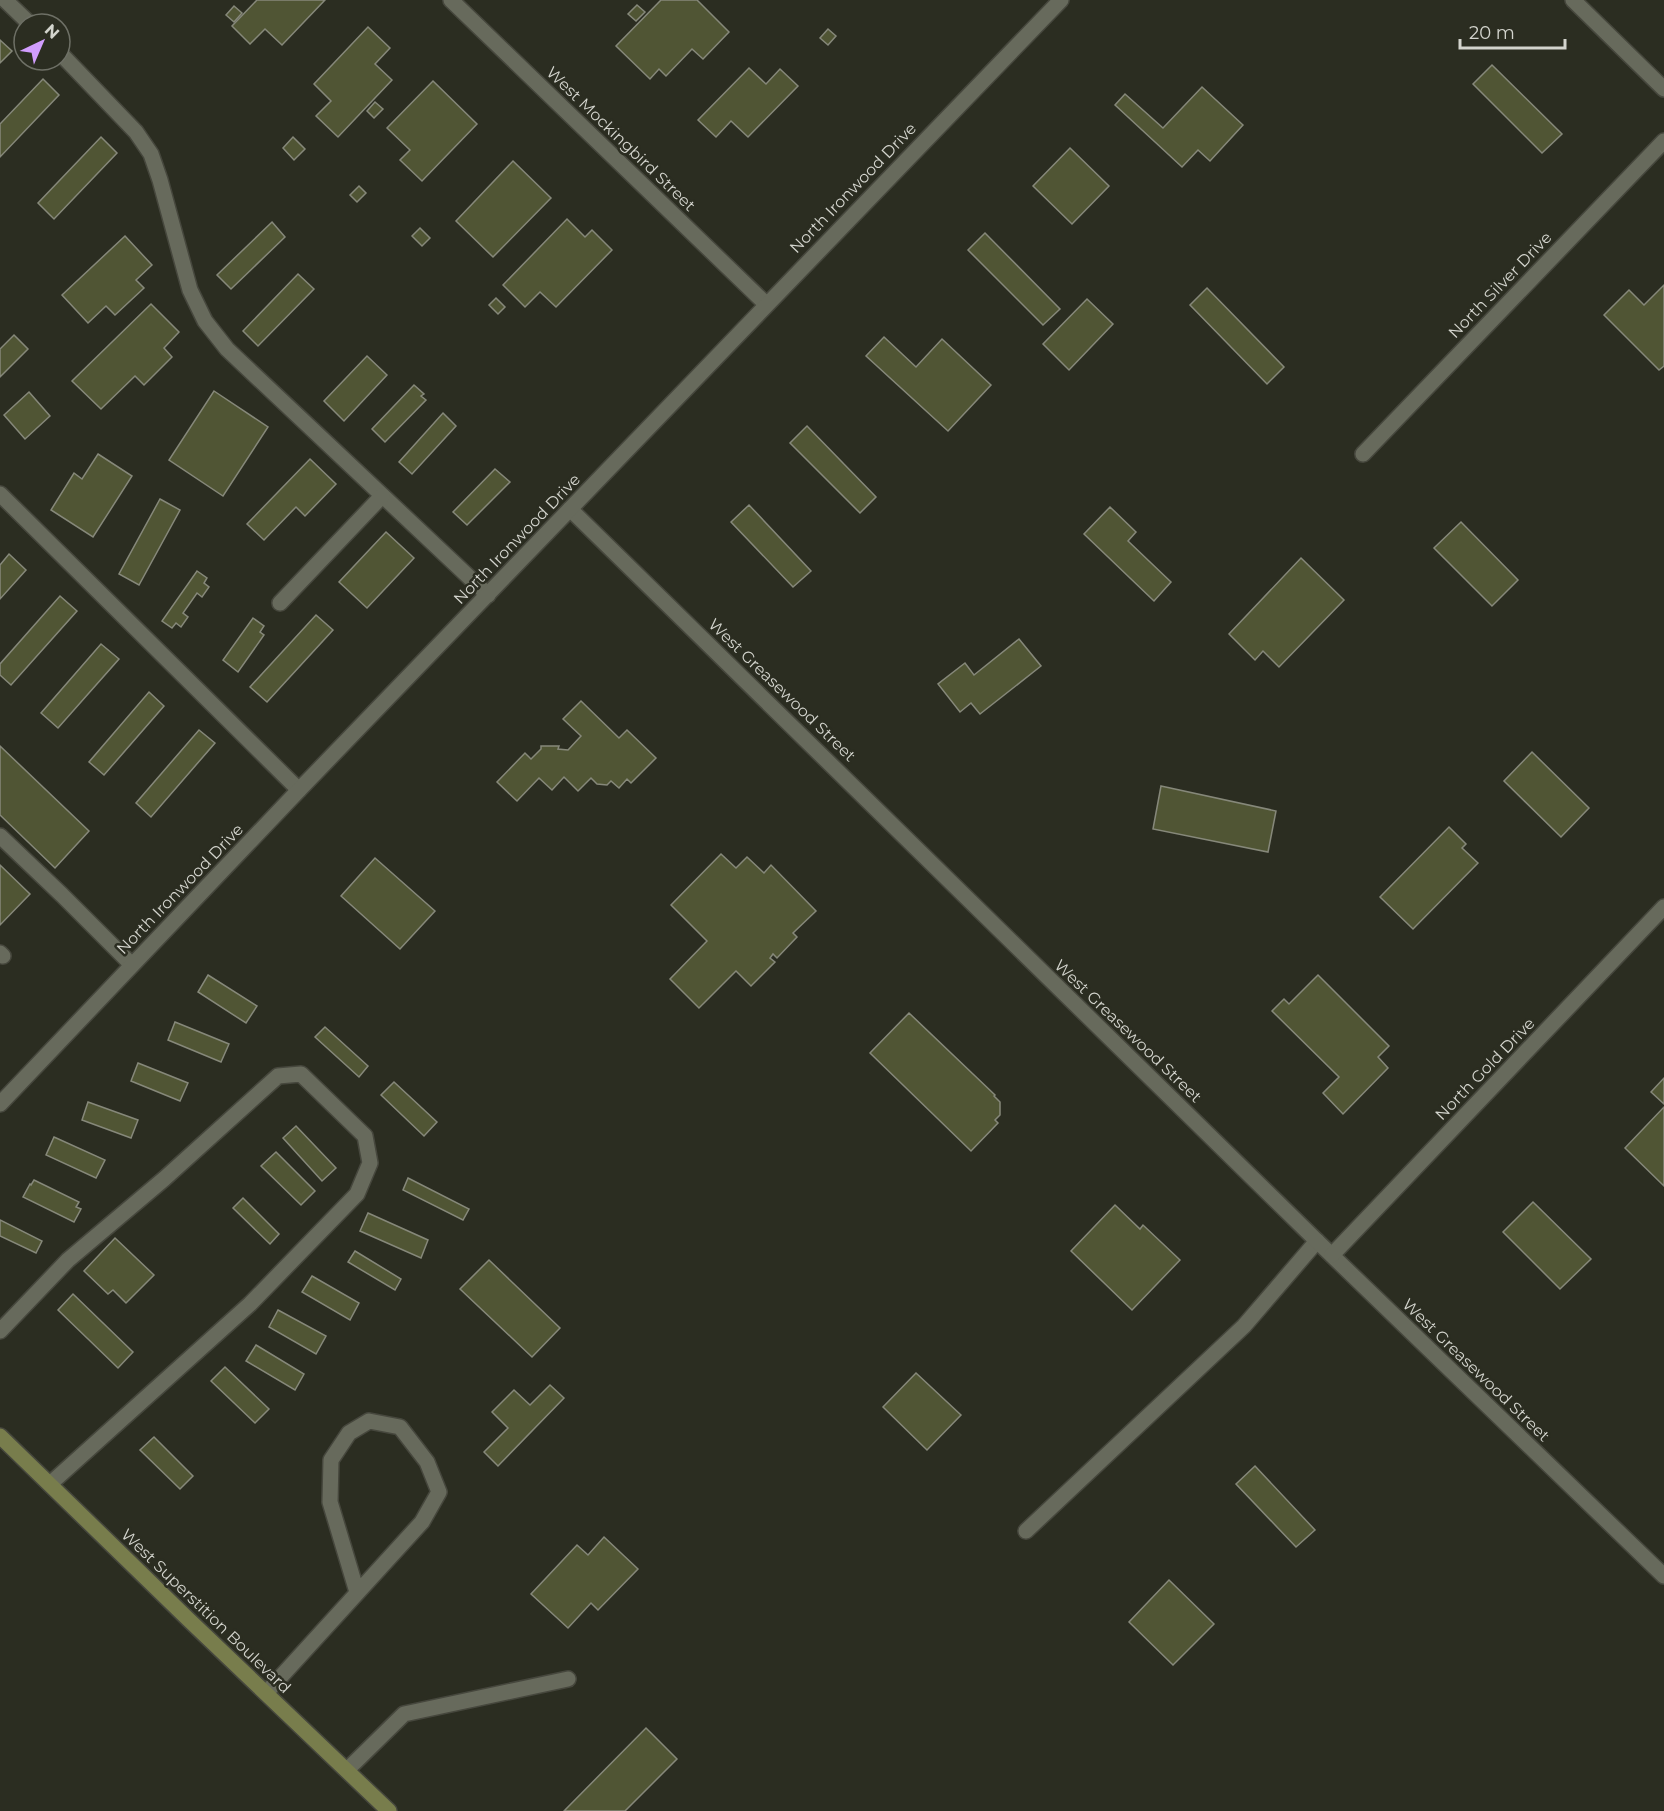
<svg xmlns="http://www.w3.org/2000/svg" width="1664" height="1811" viewBox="0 0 1664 1811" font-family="Montserrat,sans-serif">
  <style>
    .building { fill: #505534; stroke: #86887a; stroke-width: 1.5 }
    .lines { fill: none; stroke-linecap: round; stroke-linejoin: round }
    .service-casing { stroke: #46473d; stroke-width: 18 }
    .minor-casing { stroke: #46473d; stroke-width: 18 }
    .tertiary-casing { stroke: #46473d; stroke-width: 18 }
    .secondary-casing { stroke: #46473d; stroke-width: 18 }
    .service { stroke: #676a5c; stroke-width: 15 }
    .minor { stroke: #676a5c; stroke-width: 15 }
    .tertiary { stroke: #676a5c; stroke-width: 15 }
    .secondary { stroke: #787d4c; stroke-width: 15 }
    .labels { text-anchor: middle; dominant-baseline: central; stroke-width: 5; stroke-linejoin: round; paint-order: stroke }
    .street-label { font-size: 16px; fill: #d3d4cd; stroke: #2b2d21 }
  </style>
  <rect width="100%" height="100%" fill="#2b2d21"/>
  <g class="building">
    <polygon points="257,0 325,0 282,45 265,29 250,44 232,26"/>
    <polygon points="661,0 697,0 729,32 703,59 692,49 666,76 659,69 650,79 616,46"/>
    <polygon points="637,5 645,12 636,21 628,14"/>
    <polygon points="234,6 242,13 234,22 226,15"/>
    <polygon points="368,27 390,48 375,64 392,80 338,137 316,116 331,101 314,84"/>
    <polygon points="828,29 836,36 828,45 820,38"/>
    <polygon points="0,40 12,51 0,63"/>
    <polygon points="1492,65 1562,134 1542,153 1473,84"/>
    <polygon points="749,68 766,84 780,69 798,86 748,137 731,121 716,137 698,120"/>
    <polygon points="43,79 59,95 0,157 0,124"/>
    <polygon points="433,81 477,124 422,181 400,160 410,150 387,128"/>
    <polygon points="1202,87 1243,125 1210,161 1198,150 1182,167 1115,105 1125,94 1163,128"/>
    <polygon points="375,102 383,109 374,118 367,111"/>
    <polygon points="101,137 117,153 54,219 38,203"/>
    <polygon points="293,137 305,149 294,160 283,148"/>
    <polygon points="1070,148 1109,186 1072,224 1033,186"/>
    <polygon points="513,161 551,198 493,257 456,221"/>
    <polygon points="359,186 366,193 357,202 350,195"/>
    <polygon points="567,219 585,237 592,230 612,250 556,307 540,292 525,307 503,285"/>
    <polygon points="272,222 285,237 231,289 217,275"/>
    <polygon points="420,228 430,238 422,246 412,236"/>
    <polygon points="985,233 1060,309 1043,325 968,250"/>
    <polygon points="125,236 152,265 136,280 144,288 115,315 106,306 88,323 62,295"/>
    <polygon points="298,274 314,289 258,346 243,331"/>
    <polygon points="1664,285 1664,366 1659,370 1604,315 1629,290 1644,305"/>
    <polygon points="1207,288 1284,367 1267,384 1190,305"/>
    <polygon points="496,298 505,307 498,314 489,305"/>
    <polygon points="1087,299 1113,324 1069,370 1043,344"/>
    <polygon points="151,304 179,332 164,348 172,357 144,385 135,376 101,409 72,381"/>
    <polygon points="14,335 28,349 0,377 0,349"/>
    <polygon points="884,337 916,367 942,339 991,385 948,431 866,356"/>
    <polygon points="367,356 387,375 344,421 324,401"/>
    <polygon points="414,385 424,394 421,396 426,400 385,442 372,429"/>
    <polygon points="214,391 268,427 223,496 169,460"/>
    <polygon points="29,392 50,416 25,439 4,415"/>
    <polygon points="443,413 456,426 412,474 399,462"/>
    <polygon points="807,426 876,497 860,513 790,443"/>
    <polygon points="98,454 132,476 93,537 51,510 74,473 82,479"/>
    <polygon points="310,459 336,484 305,516 296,507 264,540 247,524"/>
    <polygon points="495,469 510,482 467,525 453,512"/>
    <polygon points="160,499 180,510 139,585 119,574"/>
    <polygon points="749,505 811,571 793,587 731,522"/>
    <polygon points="1110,507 1136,532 1128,541 1171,582 1154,601 1084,534"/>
    <polygon points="1461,522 1518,580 1492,606 1434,548"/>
    <polygon points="386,532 414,558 367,608 339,582"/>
    <polygon points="9,554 26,570 0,599 0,565"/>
    <polygon points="1301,558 1344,600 1279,667 1263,651 1255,660 1229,634"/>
    <polygon points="197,571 207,578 204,583 209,587 202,597 197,593 183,613 188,617 181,627 176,623 172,628 162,621"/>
    <polygon points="60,596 77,611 11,685 0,675 0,664"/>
    <polygon points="316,615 333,630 267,702 250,687"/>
    <polygon points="253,618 264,626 260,632 264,635 238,672 223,660"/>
    <polygon points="1019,639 1041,666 980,714 971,703 960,712 938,684 965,663 974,675"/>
    <polygon points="101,644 119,659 58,728 41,713"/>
    <polygon points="149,692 164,706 104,775 89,762"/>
    <polygon points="581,701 619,738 627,730 656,758 631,783 627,779 619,788 611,781 607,785 597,784 591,778 578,791 564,777 552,790 539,778 517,801 497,782 525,753 531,759 541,749 541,746 559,746 558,749 568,750 581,736 563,719"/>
    <polygon points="199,730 215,743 151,817 136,803"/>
    <polygon points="0,746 89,831 55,868 0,815"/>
    <polygon points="1532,752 1589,808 1561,837 1504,781"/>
    <polygon points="1161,786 1276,811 1268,852 1153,829"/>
    <polygon points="1449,827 1466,844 1462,848 1478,863 1413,929 1380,897"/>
    <polygon points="721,854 736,868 747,857 764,873 771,865 816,911 793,933 797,937 777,958 773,954 770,958 775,962 751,986 736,971 699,1008 670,979 707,941 671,905"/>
    <polygon points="375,858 435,911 400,949 341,896"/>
    <polygon points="0,865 30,894 0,925"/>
    <polygon points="208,975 257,1006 246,1023 198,992"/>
    <polygon points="1318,975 1389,1046 1378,1057 1388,1068 1343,1114 1323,1093 1339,1077 1272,1011 1284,999 1289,1004"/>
    <polygon points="909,1013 995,1095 994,1096 1000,1102 1000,1115 995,1120 998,1123 971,1151 870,1053"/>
    <polygon points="175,1022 229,1044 221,1062 168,1040"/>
    <polygon points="325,1027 368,1066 359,1077 315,1037"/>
    <polygon points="138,1063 188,1083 180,1101 131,1081"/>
    <polygon points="1664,1078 1664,1104 1651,1092"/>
    <polygon points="394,1082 437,1122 424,1136 381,1095"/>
    <polygon points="88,1102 138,1120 131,1138 82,1120"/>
    <polygon points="1664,1107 1664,1186 1625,1148"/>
    <polygon points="296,1126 336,1168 322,1181 283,1138"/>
    <polygon points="54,1137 105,1160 96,1178 46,1155"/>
    <polygon points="276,1152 315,1191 301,1205 261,1166"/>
    <polygon points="408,1178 469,1209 463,1220 403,1190"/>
    <polygon points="34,1180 79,1202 76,1207 81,1209 74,1222 23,1197 30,1184 31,1185"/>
    <polygon points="243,1198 279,1234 270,1244 233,1208"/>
    <polygon points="1533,1202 1591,1259 1560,1289 1503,1232"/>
    <polygon points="1115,1205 1140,1229 1143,1225 1180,1260 1132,1310 1071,1251"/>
    <polygon points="368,1213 428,1240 421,1258 360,1231"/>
    <polygon points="0,1220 42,1241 36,1253 0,1236"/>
    <polygon points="115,1238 154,1275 126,1303 113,1290 108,1294 84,1271"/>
    <polygon points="355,1251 401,1279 395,1290 348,1262"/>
    <polygon points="489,1260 560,1328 532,1357 460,1289"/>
    <polygon points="312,1276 359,1303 350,1320 302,1292"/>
    <polygon points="73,1294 133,1352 118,1368 58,1310"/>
    <polygon points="278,1310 326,1336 316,1354 269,1327"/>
    <polygon points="256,1345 304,1374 295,1390 246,1361"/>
    <polygon points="225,1367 269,1409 255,1423 211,1381"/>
    <polygon points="916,1373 961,1415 927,1450 883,1407"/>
    <polygon points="550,1385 564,1398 498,1466 484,1452 508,1428 492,1412 514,1390 530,1405"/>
    <polygon points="154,1437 193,1476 180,1489 140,1450"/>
    <polygon points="1255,1466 1315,1530 1296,1547 1236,1484"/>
    <polygon points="604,1537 638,1569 598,1610 591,1603 568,1628 531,1594 577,1545 588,1555"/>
    <polygon points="1169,1580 1214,1624 1173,1665 1129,1622"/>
    <polygon points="646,1728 677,1759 625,1811 564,1811"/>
  </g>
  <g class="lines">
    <defs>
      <g id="service">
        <polyline points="5,0 30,24"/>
        <polyline points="60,53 136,132 151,154 160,180 190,290 205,321 227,349 488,595"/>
        <polyline points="0,494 299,790"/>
        <polyline points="280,603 382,496"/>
        <polyline points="0,836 62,895 132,965"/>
        <polyline points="0,953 3,956"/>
        <polyline points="0,1331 68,1260 164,1179 278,1076 301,1074 365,1136 370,1163 357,1194 250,1304 50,1484"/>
        <polyline points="1026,1531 1244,1326 1317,1241"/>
        <polyline points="266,1693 422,1522 439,1492 427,1462 400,1427 369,1421 349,1433 331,1460 330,1502 357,1592"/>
        <polyline points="347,1770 404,1714 568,1679"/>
      </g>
      <g id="minor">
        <polyline points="451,0 766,304"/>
        <polyline points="1573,0 1664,89"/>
        <polyline points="1363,454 1664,141"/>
        <polyline points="570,509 1317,1241 1664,1576"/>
        <polyline points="1332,1255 1664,907"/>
      </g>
      <polyline id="tertiary" points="0,1104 299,790 1061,0"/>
      <polyline id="secondary" points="0,1436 188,1619 389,1811"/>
    </defs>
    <use href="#service" class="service-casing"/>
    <use href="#minor" class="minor-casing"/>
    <use href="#tertiary" class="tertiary-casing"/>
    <use href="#secondary" class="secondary-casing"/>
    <use href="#service" class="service"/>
    <use href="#minor" class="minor"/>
    <use href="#tertiary" class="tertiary"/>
    <use href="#secondary" class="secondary"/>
  </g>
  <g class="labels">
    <g class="street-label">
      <text transform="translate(621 139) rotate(44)">West Mockingbird Street</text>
      <text transform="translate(853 188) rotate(-46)">North Ironwood Drive</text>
      <text transform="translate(1500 285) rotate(-46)">North Silver Drive</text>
      <text transform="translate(517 539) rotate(-46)">North Ironwood Drive</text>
      <text transform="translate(782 690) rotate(44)">West Greasewood Street</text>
      <text transform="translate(180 889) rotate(-46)">North Ironwood Drive</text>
      <text transform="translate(1128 1031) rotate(44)">West Greasewood Street</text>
      <text transform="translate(1485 1069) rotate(-46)">North Gold Drive</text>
      <text transform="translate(1476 1370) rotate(44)">West Greasewood Street</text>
      <text transform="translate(206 1611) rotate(44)">West Superstition Boulevard</text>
    </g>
  </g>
  <g transform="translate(42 42) rotate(44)"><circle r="28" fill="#2b2d21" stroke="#6e7066" stroke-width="1.5"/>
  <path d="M0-4.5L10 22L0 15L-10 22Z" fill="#d19dfe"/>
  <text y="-9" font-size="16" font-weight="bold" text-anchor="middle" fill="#d3d4cd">N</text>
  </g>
  <path d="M1460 39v9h105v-9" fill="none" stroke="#d3d4cd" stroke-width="3"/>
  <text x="1469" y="39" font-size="18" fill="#d3d4cd" stroke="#2b2d21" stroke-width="4.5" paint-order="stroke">20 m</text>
</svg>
